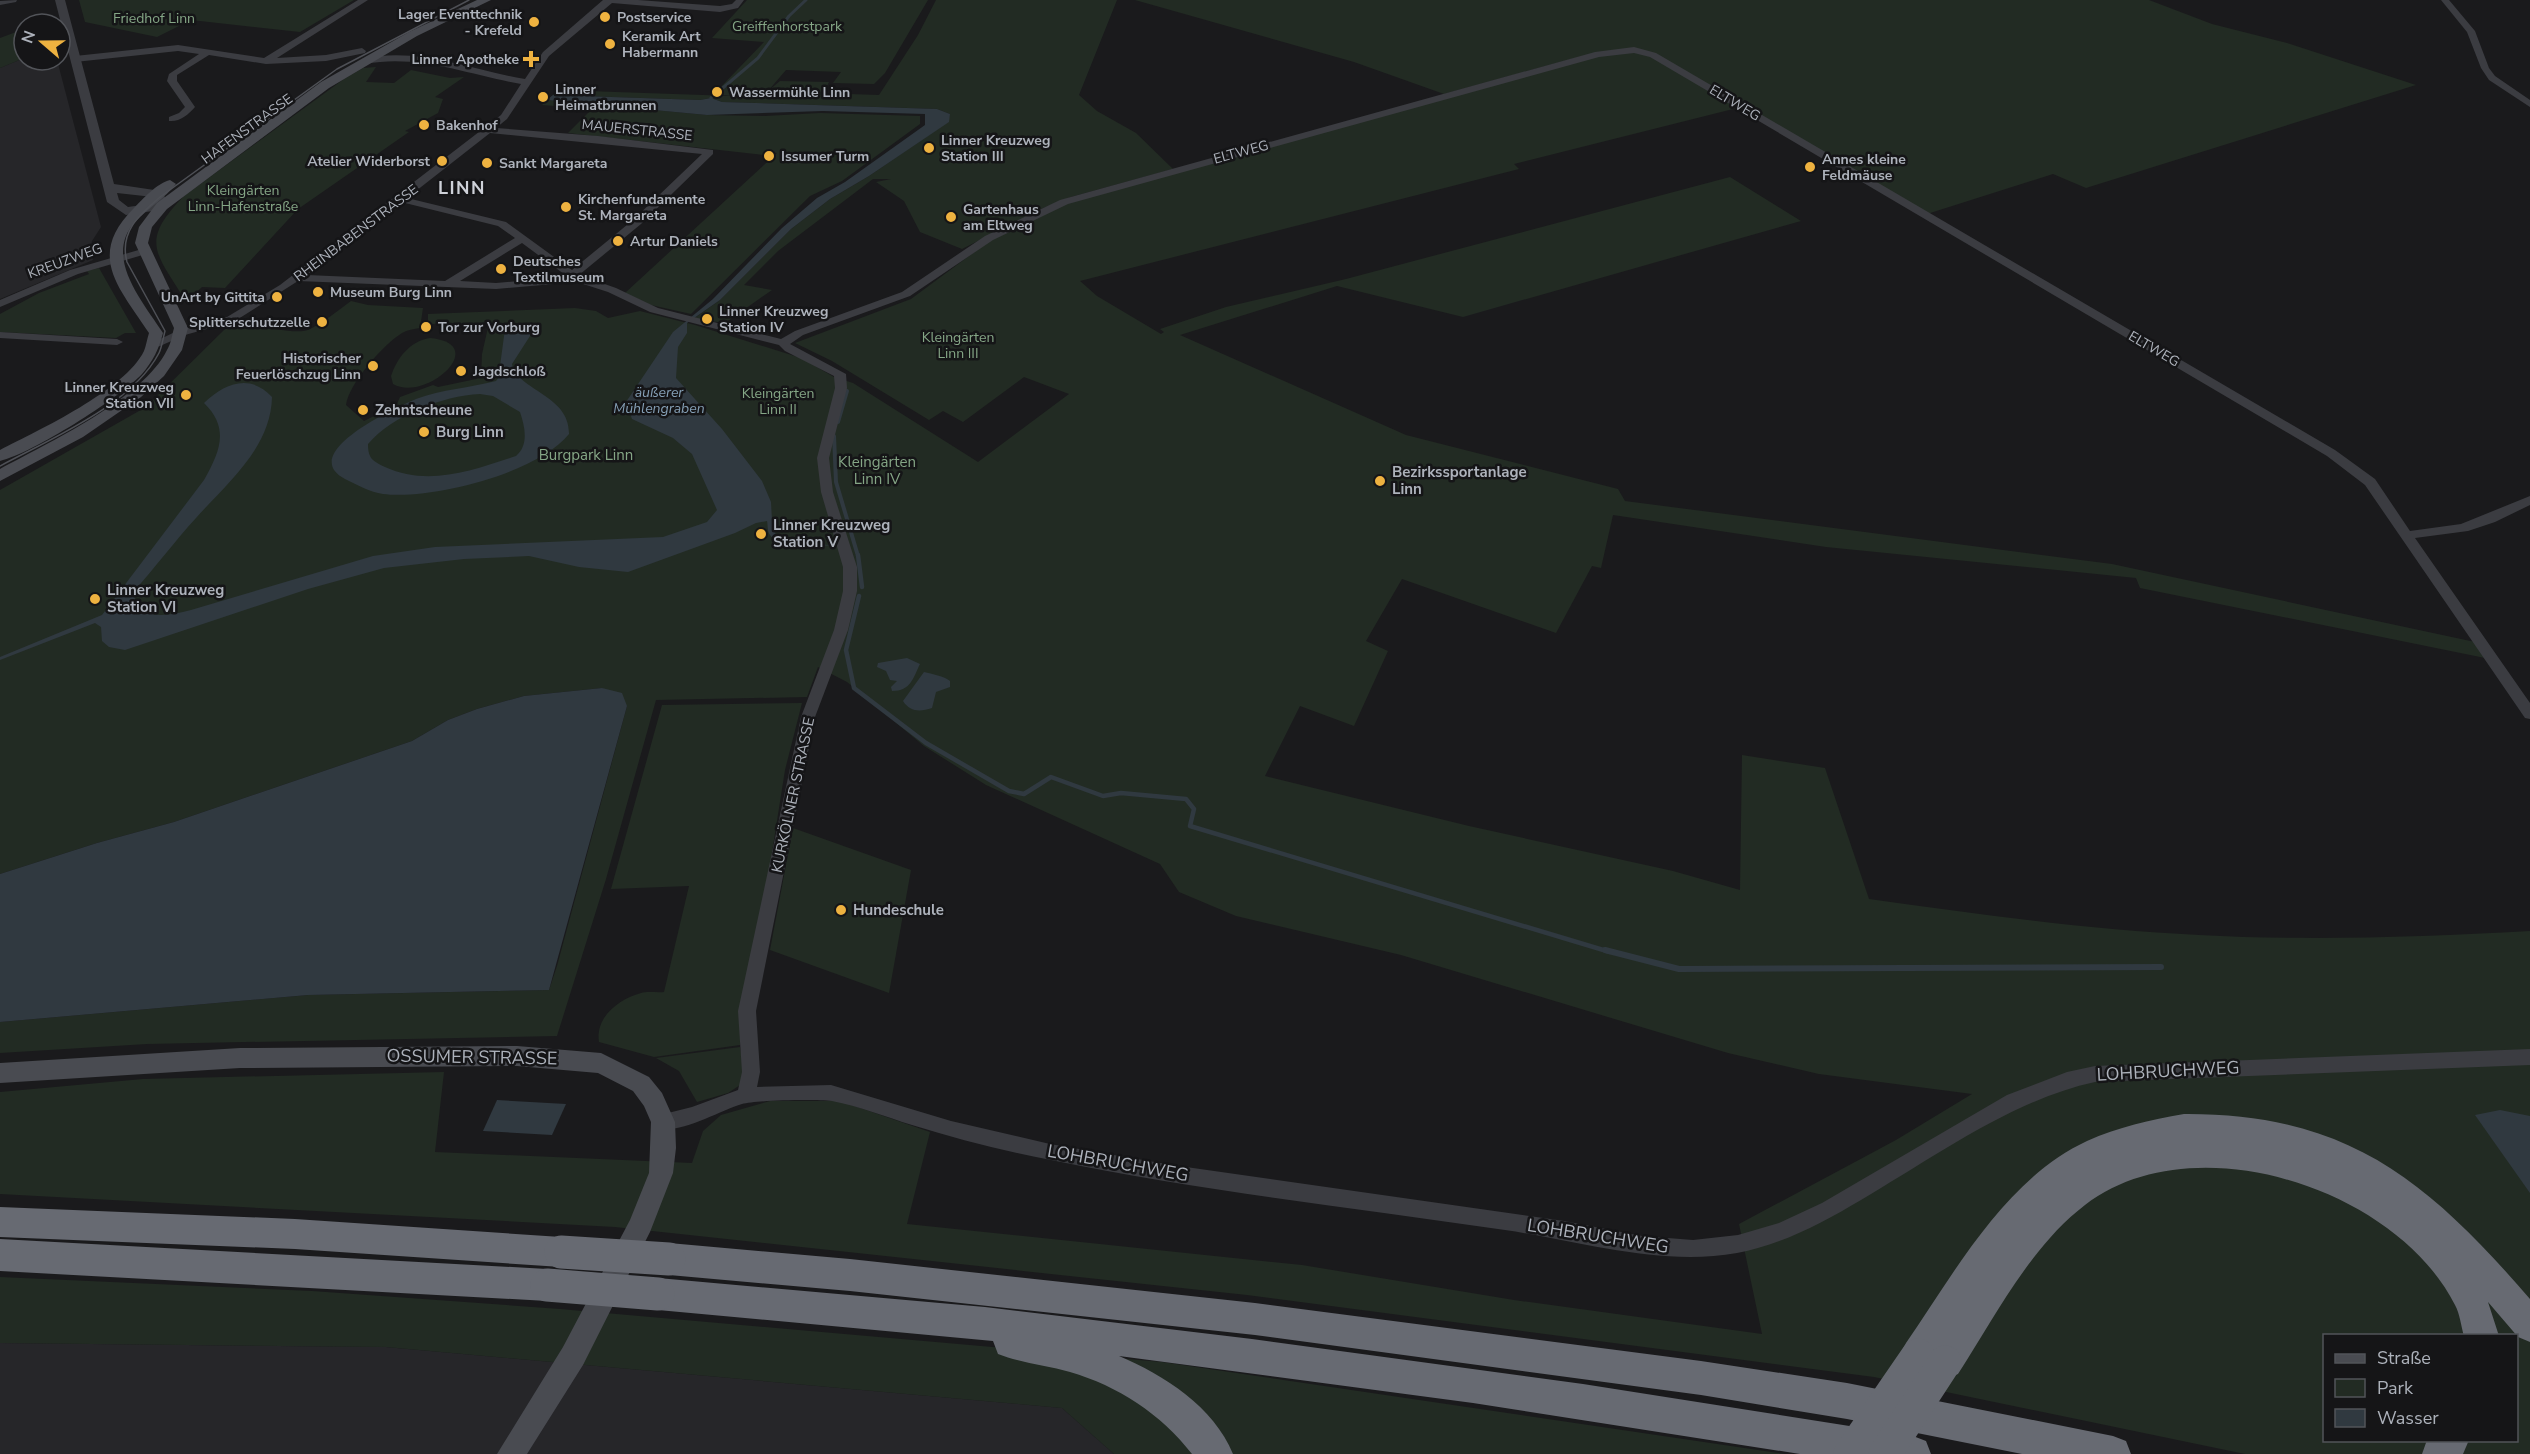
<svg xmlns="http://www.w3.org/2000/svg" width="2530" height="1454" viewBox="0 0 2530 1454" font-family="'Nunito Sans',sans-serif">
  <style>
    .built { fill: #262629 }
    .green { fill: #222b23; fill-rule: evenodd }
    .water { fill: #303940; fill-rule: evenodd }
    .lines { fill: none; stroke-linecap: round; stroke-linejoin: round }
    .stream-far3 { stroke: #303940; stroke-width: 3 }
    .stream-far2 { stroke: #303940; stroke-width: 4 }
    .stream-far1 { stroke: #303940; stroke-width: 4.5 }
    .stream { stroke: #303940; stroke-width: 6 }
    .minor { fill: #3b3c41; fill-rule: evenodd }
    .tertiary { fill: #3b3c41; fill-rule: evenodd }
    .secondary { fill: #494b51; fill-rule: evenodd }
    .motorway { fill: #676a72; fill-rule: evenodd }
    .tram { stroke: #4e5056; stroke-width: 1.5 }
    .motorway-bridge { stroke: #676a72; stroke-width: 33 }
    .poi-dot { fill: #eeb240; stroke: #151517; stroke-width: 2 }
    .labels { text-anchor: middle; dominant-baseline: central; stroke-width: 5; stroke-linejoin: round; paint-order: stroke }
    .far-poi-label { font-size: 14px; font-weight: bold; fill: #adb2bb; stroke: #151517; text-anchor: start }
    .far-park-label { font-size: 14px; fill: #85a686; stroke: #151517 }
    .far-street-label { font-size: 14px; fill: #adb2bb; stroke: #151517 }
    .far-water-label { font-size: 14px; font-style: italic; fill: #859fb5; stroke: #151517 }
    .poi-label { font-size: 15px; font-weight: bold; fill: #adb2bb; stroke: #151517; text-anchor: start }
    .park-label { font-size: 15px; fill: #85a686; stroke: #151517 }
    .street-label { font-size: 15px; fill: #adb2bb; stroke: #151517 }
    .far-district-label { font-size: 18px; font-weight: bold; letter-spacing: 1.5px; fill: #ced1d8; stroke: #151517 }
    .near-street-label { font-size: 18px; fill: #adb2bb; stroke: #151517 }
  </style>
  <rect width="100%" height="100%" fill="#1a1a1c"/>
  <g class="built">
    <polygon points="24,58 24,60 57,60 101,227 92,241 90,250 93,260 0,299 0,68"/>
    <polygon points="0,1343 386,1347 1062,1408 1114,1454 0,1454"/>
  </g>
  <g class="green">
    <polygon points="79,0 354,0 300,32 191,20 157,37 85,22"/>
    <polygon points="747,0 928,0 885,73 874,84 833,83 841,72 786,70 768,91 780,81 829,82 824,92 818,93 879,95 918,35 936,0 1117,0 1079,95 1097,111 1136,133 1173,169 1071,197 1041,209 962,249 920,232 904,201 876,182 891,179 873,179 778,251 744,285 772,290 725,323 693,319 720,300 791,229 830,199 869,176 948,122 950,114 937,109 722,102 711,98 700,100 553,95 548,100 707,115 765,116 820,113 920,116 920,124 842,181 810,196 691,314 651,305 625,293 777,153 767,152 764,155 568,133 592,109 542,105 558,90 732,96 714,94 764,42 712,38"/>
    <path d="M1135 0H2149L2212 24 2287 43 2416 85 2086 188 2053 174 1927 214 1745 106 1514 164 1519 169 1080 281 1097 296 1161 334 1164 332 1160 329 1226 307 1346 279 1730 177 1801 221 1463 317 1337 286 1180 335 1406 435 1618 489 1625 501 2112 564 2475 642 2485 658 2140 588 2136 578 1826 547 1613 515 1601 568 1592 566 1556 633 1402 579 1366 641 1388 651 1354 726 1300 706 1265 776 1469 826 1673 871 1740 890 1742 755 1825 768 1869 899C1979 914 2088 930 2199 935 2309 941 2419 937 2530 931V1454H2245L1874 1377 1247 1295 615 1227 0 1194V1092L143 1079 444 1072 435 1152 692 1163 703 1131 721 1115 770 1101H840L930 1132 907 1224 1302 1265 1514 1300 1762 1334 1739 1224 1896 1140 1972 1094 1819 1074 1728 1053 1401 955 1236 916 1179 892 1160 864 986 785 924 746 847 682 818 667 807 697 656 700 606 879 557 1036 147 1044 0 1053V1022L308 995 549 990 557 966 627 706 602 688 524 696 477 709 448 720 412 741 174 822 97 843 0 874V490L146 407 224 330 239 321C253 325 295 335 308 330 321 324 339 310 351 301L368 305 423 308 420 328C414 329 407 330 402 333 384 344 349 383 346 405L364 421 378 414 375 411 397 404 400 397 433 385 438 387 481 378 482 354 489 323 428 324V314L575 308 596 311 608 318 640 311 695 325 801 358 834 377 853 383 978 462 1069 394 1024 377 963 422 943 411 929 420 832 361 795 343 911 299 992 239 1074 200 1593 53 1444 94 1354 62ZM2324 1336H2516V1440H2324Z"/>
    <polygon points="24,29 24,58 0,68 0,38"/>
    <path d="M376 67 366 82 394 83 411 70 450 78 464 77 435 97 443 99 438 113 405 131 409 132 298 209 225 288 202 287 186 302C157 253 138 243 184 196L344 79 363 68Z"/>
    <polygon points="99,268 136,333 125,333 116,338 0,332 0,314 39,293 89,274 87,271"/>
    <path d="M430 338C492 344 425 403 393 384L391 376C397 358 410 341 430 338Z"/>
    <path d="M802 703 785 770 770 865 741 1011 740 1045 654 1057 599 1042C595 1017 619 999 641 993 648 991 657 993 664 992L689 886 611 889 662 705Z"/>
    <polygon points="793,828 911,870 889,993 770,950"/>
    <polygon points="740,1047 744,1073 740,1085 728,1093 697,1102 679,1071 656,1058"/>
    <polygon points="0,1277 312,1291 560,1309 1162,1362 1785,1454 1114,1454 1062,1408 386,1347 0,1343"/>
  </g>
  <g class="water">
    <path d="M553 95 700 100 711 98 722 102 937 109 950 114 949 122 869 176 830 199 791 229 720 300 687 323V333L678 347 676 378 722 429 762 481 771 502 772 521 777 539 836 546C821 545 778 548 770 535 767 531 768 525 767 521L756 523 735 533 628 572 579 567 529 556 464 559 384 568 308 589 125 650 109 647 102 641 101 627 95 623 0 660V657L102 615 204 480C220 452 230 428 204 403 225 383 250 373 272 397 271 448 227 483 196 518 174 542 155 568 133 592L138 610C157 618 171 615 191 610L373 556 435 547 663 537 707 522 717 510 692 454 673 438 632 419 626 402 673 332 713 299 782 228 817 198 845 182 925 125V114L823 111 707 115 547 100Z"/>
    <path d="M515 324H525L530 328V336L512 364C518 391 570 395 569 434 538 473 432 500 383 494 370 492 357 485 345 479 296 453 397 407 416 399 442 389 470 388 496 381L502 373 500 366 505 329ZM480 394 493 396 520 412C525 427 529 445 516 456 473 470 429 487 385 467 373 461 368 459 368 444 393 415 442 396 480 394Z"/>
    <path d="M907 658 920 664C913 678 911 691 892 691L891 687 897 681 890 680 886 671 877 667 878 663Z"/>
    <path d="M924 672C932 674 944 676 950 681V687L936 692 932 708C920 712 910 712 903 701Z"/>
    <polygon points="602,688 622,693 627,706 549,990 308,995 0,1022 0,874 97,843 174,822 412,741 448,720 477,709 524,696"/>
    <polygon points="497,1100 566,1104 552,1135 483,1131"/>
    <polygon points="2500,1110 2530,1116 2530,1193 2475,1115"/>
  </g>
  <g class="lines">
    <polyline class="stream-far3" points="711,98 758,58 789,16 806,0"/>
    <g class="stream-far2">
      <polyline points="838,422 847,391"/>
      <polyline points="834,436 836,482 858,556"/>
    </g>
    <g class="stream-far1">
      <polyline points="858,555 862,587"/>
      <polyline points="859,596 846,650 854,688 926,743 1009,791 1024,794 1051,777 1103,796 1121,793 1186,799 1194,809 1190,826 1610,952"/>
    </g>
    <polyline class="stream" points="1605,950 1679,969 2161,967"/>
    <g class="minor">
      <polygon points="17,0 16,2 0,5 0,1"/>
      <path d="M358 0H368L277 58 326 55 362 48 366 51 365 53 326 61 266 64 209 55 177 75V81L195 107C188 115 180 122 169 121V117L179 113 185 107 167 81 169 74 199 54 178 51 75 62 71 59 75 56 178 45 264 58Z"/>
      <path d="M603 0H638L720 6 732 4 736 0H744L738 8 720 12 612 3 549 56 507 119 496 128 598 136 713 150V154L641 224 579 275 616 288 658 308 781 339 795 331 902 292 985 236 1060 200 1595 52 1634 47 1656 53 2335 450 2375 479 2410 531 2461 524 2530 496V505L2495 522 2468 531 2415 538 2530 703V719L2525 718 2365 485 2327 456 1650 57 1634 53 1599 57 1068 204 993 240 910 296 803 335 790 344 846 374 847 388 829 458 833 492 857 567V591L848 630 815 717 756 1011 760 1072 757 1087 831 1085 951 1121 1050 1144 1172 1165 1564 1221 1642 1236 1693 1240 1738 1235 1779 1223 1822 1203 2007 1095 2067 1072 2095 1066 2530 1049V1065L2095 1082C2014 1099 1933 1158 1861 1200 1822 1223 1781 1245 1737 1253 1661 1267 1580 1241 1505 1230 1354 1208 1201 1191 1051 1160 1004 1151 957 1139 912 1125 886 1117 859 1106 832 1101 816 1099 757 1100 742 1104 719 1111 679 1135 656 1128L654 1122 656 1116 692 1107 738 1090 742 1072 738 1011 801 717 834 630 843 591V567L821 492 817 458 835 388 834 376 785 351 779 345 650 312 608 292 577 282 496 289 298 281 235 321 185 335 160 346 156 347 150 344 177 331 227 317 280 285 501 115 521 84C468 75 420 54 365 64L362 63V59C418 46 470 70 525 79L543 52ZM490 133 702 154 633 220 572 270 506 222 407 198ZM401 202 498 226 515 238 445 281 307 275ZM522 243 568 277 496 283 460 281Z"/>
      <polygon points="2441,0 2449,0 2475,31 2489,68 2495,76 2530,100 2530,107 2489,80 2481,68 2467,32"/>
      <polygon points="142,249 146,250 146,254 78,274 0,307 0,300 70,270"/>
      <polygon points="0,332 117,339 123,342 117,345 0,338"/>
    </g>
    <path class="tertiary" d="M55 0H65L114 184 161 191 168 202 166 209 126 215 107 202ZM117 193 153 197 156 203 128 207 119 200Z"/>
    <g class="secondary">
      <path d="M477 0H491L417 36 329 88 167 209 152 227 148 243 188 328 182 350 164 376 141 397 83 437 0 481V469C46 444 144 398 167 350 171 344 172 335 174 328L135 243 139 227 157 203 321 82 409 32Z"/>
      <path d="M170 180 176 184C165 198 148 208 135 222 103 257 143 302 163 333 159 349 153 361 142 374 118 399 33 453 0 461V450C39 430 125 390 144 351 146 346 147 339 149 333 119 287 86 256 134 208 143 199 157 183 170 180Z"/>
      <polygon points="517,1046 601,1053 649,1077 662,1093 675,1122 676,1148 673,1173 650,1232 583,1365 527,1454 497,1454 563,1347 630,1220 649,1173 651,1122 644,1106 633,1091 598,1073 517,1066 240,1068 0,1083 0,1063 240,1048"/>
    </g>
    <g class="motorway">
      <path d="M2184 1114C2348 1113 2428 1181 2530 1299V1342L2518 1337 2488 1302 2499 1336H2464C2461 1326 2460 1314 2455 1305 2396 1188 2193 1122 2085 1205 2030 1247 1995 1317 1958 1374L1945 1379 1932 1374 1930 1367 1918 1372 1906 1367 1900 1355 1906 1343C1955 1272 2005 1179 2087 1141 2118 1127 2150 1120 2184 1114Z"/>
      <polygon points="0,1207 295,1219 561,1237 573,1241 578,1252 573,1263 561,1267 295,1249 0,1237"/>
      <polygon points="0,1239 547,1269 559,1274 564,1285 559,1296 547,1301 0,1271"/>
      <polygon points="669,1243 850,1259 1255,1303 1701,1361 1847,1383 2113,1436 2126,1441 2131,1454 2022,1454 1847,1419 1701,1395 1255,1335 850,1291 669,1275 657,1270 652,1259 657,1248"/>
      <path d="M658 1278 985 1307 1252 1339 1583 1384 1913 1436 1926 1441 1931 1454H1800L1473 1403 1119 1356C1164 1375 1214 1407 1233 1454H1192C1161 1414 1118 1386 1070 1372 1046 1365 1021 1363 998 1354L993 1341 658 1310 646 1305 641 1294 646 1283Z"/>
      <polygon points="2427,1440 2469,1440 2463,1454 2422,1454"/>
    </g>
    <path class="tram" d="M0 466C50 439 132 405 159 353 162 347 163 338 165 331L127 262C119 232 139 215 160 197L337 69 469 0"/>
    <g class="motorway-bridge">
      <polyline points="561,1252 669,1259"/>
      <polyline points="547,1285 658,1294"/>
      <polyline points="1850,1454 1918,1355"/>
      <polyline points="1885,1454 1945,1362"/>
    </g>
  </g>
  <g class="poi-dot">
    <circle cx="605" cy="17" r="6"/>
    <circle cx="534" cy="22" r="6"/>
    <circle cx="610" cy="44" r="6"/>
    <path d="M528 50h6v6h6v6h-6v6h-6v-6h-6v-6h6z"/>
    <circle cx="717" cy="92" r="6"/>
    <circle cx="543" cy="97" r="6"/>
    <circle cx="424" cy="125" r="6"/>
    <circle cx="929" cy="148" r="6"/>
    <circle cx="769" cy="156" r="6"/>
    <circle cx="442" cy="161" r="6"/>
    <circle cx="487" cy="163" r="6"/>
    <circle cx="1810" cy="167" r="6"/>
    <circle cx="566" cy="207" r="6"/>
    <circle cx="951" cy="217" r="6"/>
    <circle cx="618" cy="241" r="6"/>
    <circle cx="501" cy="269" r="6"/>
    <circle cx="318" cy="292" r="6"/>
    <circle cx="277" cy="297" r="6"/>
    <circle cx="707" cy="319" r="6"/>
    <circle cx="322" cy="322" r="6"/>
    <circle cx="426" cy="327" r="6"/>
    <circle cx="373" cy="366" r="6"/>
    <circle cx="461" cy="371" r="6"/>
    <circle cx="186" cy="395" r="6"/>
    <circle cx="363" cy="410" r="6"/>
    <circle cx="424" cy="432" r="6"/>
    <circle cx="1380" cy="481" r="6"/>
    <circle cx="761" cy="534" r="6"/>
    <circle cx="95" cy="599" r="6"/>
    <circle cx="841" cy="910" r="6"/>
  </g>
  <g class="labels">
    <g class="far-poi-label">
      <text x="522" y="14" text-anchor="end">Lager Eventtechnik<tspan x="522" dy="16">- Krefeld</tspan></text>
      <text x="617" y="17">Postservice</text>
      <text x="622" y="36">Keramik Art<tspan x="622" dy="16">Habermann</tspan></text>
      <text x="519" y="59" text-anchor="end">Linner Apotheke</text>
      <text x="555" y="89">Linner<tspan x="555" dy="16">Heimatbrunnen</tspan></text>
      <text x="729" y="92">Wassermühle Linn</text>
      <text x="436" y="125">Bakenhof</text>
      <text x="941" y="140">Linner Kreuzweg<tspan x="941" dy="16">Station III</tspan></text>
      <text x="781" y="156">Issumer Turm</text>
      <text x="1822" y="159">Annes kleine<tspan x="1822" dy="16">Feldmäuse</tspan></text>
      <text x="430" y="161" text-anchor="end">Atelier Widerborst</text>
      <text x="499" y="163">Sankt Margareta</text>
      <text x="578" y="199">Kirchenfundamente<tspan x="578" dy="16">St. Margareta</tspan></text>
      <text x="963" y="209">Gartenhaus<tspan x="963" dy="16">am Eltweg</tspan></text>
      <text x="630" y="241">Artur Daniels</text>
      <text x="513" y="261">Deutsches<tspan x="513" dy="16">Textilmuseum</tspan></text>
      <text x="330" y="292">Museum Burg Linn</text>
      <text x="265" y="297" text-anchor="end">UnArt by Gittita</text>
      <text x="719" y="311">Linner Kreuzweg<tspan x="719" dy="16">Station IV</tspan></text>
      <text x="310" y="322" text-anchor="end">Splitterschutzzelle</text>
      <text x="438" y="327">Tor zur Vorburg</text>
      <text x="361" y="358" text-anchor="end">Historischer<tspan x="361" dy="16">Feuerlöschzug Linn</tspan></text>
      <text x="473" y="371">Jagdschloß</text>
      <text x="174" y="387" text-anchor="end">Linner Kreuzweg<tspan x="174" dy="16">Station VII</tspan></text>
    </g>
    <g class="far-park-label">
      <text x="154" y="18">Friedhof Linn</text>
      <text x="787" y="26">Greiffenhorstpark</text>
      <text x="243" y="190">Kleingärten<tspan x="243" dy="16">Linn-Hafenstraße</tspan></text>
      <text x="958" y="337">Kleingärten<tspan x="958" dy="16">Linn III</tspan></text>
      <text x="778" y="393">Kleingärten<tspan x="778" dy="16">Linn II</tspan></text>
    </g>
    <g class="far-street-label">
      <text transform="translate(1735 103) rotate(31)">ELTWEG</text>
      <text transform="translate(247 129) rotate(-36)">HAFENSTRASSE</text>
      <text transform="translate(637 130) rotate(6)">MAUERSTRASSE</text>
      <text transform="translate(1241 152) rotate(-15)">ELTWEG</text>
      <text transform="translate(356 233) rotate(-37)">RHEINBABENSTRASSE</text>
      <text transform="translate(65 261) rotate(-20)">KREUZWEG</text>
      <text transform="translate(2154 349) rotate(30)">ELTWEG</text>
    </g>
    <g class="far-water-label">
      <text x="659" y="392">äußerer<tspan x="659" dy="16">Mühlengraben</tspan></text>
    </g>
    <g class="poi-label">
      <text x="375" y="410">Zehntscheune</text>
      <text x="436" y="432">Burg Linn</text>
      <text x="1392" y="472">Bezirkssportanlage<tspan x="1392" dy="17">Linn</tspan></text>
      <text x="773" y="525">Linner Kreuzweg<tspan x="773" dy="17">Station V</tspan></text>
      <text x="107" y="590">Linner Kreuzweg<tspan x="107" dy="17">Station VI</tspan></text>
      <text x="853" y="910">Hundeschule</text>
    </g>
    <g class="park-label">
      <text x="586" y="455">Burgpark Linn</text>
      <text x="877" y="462">Kleingärten<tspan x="877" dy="17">Linn IV</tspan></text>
    </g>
    <g class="street-label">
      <text transform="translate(793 795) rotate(-78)">KURKÖLNER STRASSE</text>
    </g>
    <g class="far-district-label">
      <text x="462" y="188">LINN</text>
    </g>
    <g class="near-street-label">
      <text transform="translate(472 1057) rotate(1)">OSSUMER STRASSE</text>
      <text transform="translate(2168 1071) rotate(-3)">LOHBRUCHWEG</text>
      <text transform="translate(1118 1163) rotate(10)">LOHBRUCHWEG</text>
      <text transform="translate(1598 1236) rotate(9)">LOHBRUCHWEG</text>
    </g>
  </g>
  <rect x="2323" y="1334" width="195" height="108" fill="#151517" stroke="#525459" stroke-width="1.5"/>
  <rect x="2335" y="1354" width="30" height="9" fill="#494b51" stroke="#525459" stroke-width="1.5"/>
  <text x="2377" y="1364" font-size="18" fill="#adb2bb">Straße</text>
  <rect x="2335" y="1379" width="30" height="18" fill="#222b23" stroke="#525459" stroke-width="1.5"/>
  <text x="2377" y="1394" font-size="18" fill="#adb2bb">Park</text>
  <rect x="2335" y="1409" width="30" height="18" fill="#303940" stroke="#525459" stroke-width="1.5"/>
  <text x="2377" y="1424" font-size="18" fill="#adb2bb">Wasser</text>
  <g transform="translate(42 42) rotate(290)"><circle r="28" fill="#151517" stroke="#525459" stroke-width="1.5"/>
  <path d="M0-4.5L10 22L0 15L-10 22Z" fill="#eeb240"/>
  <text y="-9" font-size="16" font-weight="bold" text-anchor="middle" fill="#adb2bb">N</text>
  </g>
</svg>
